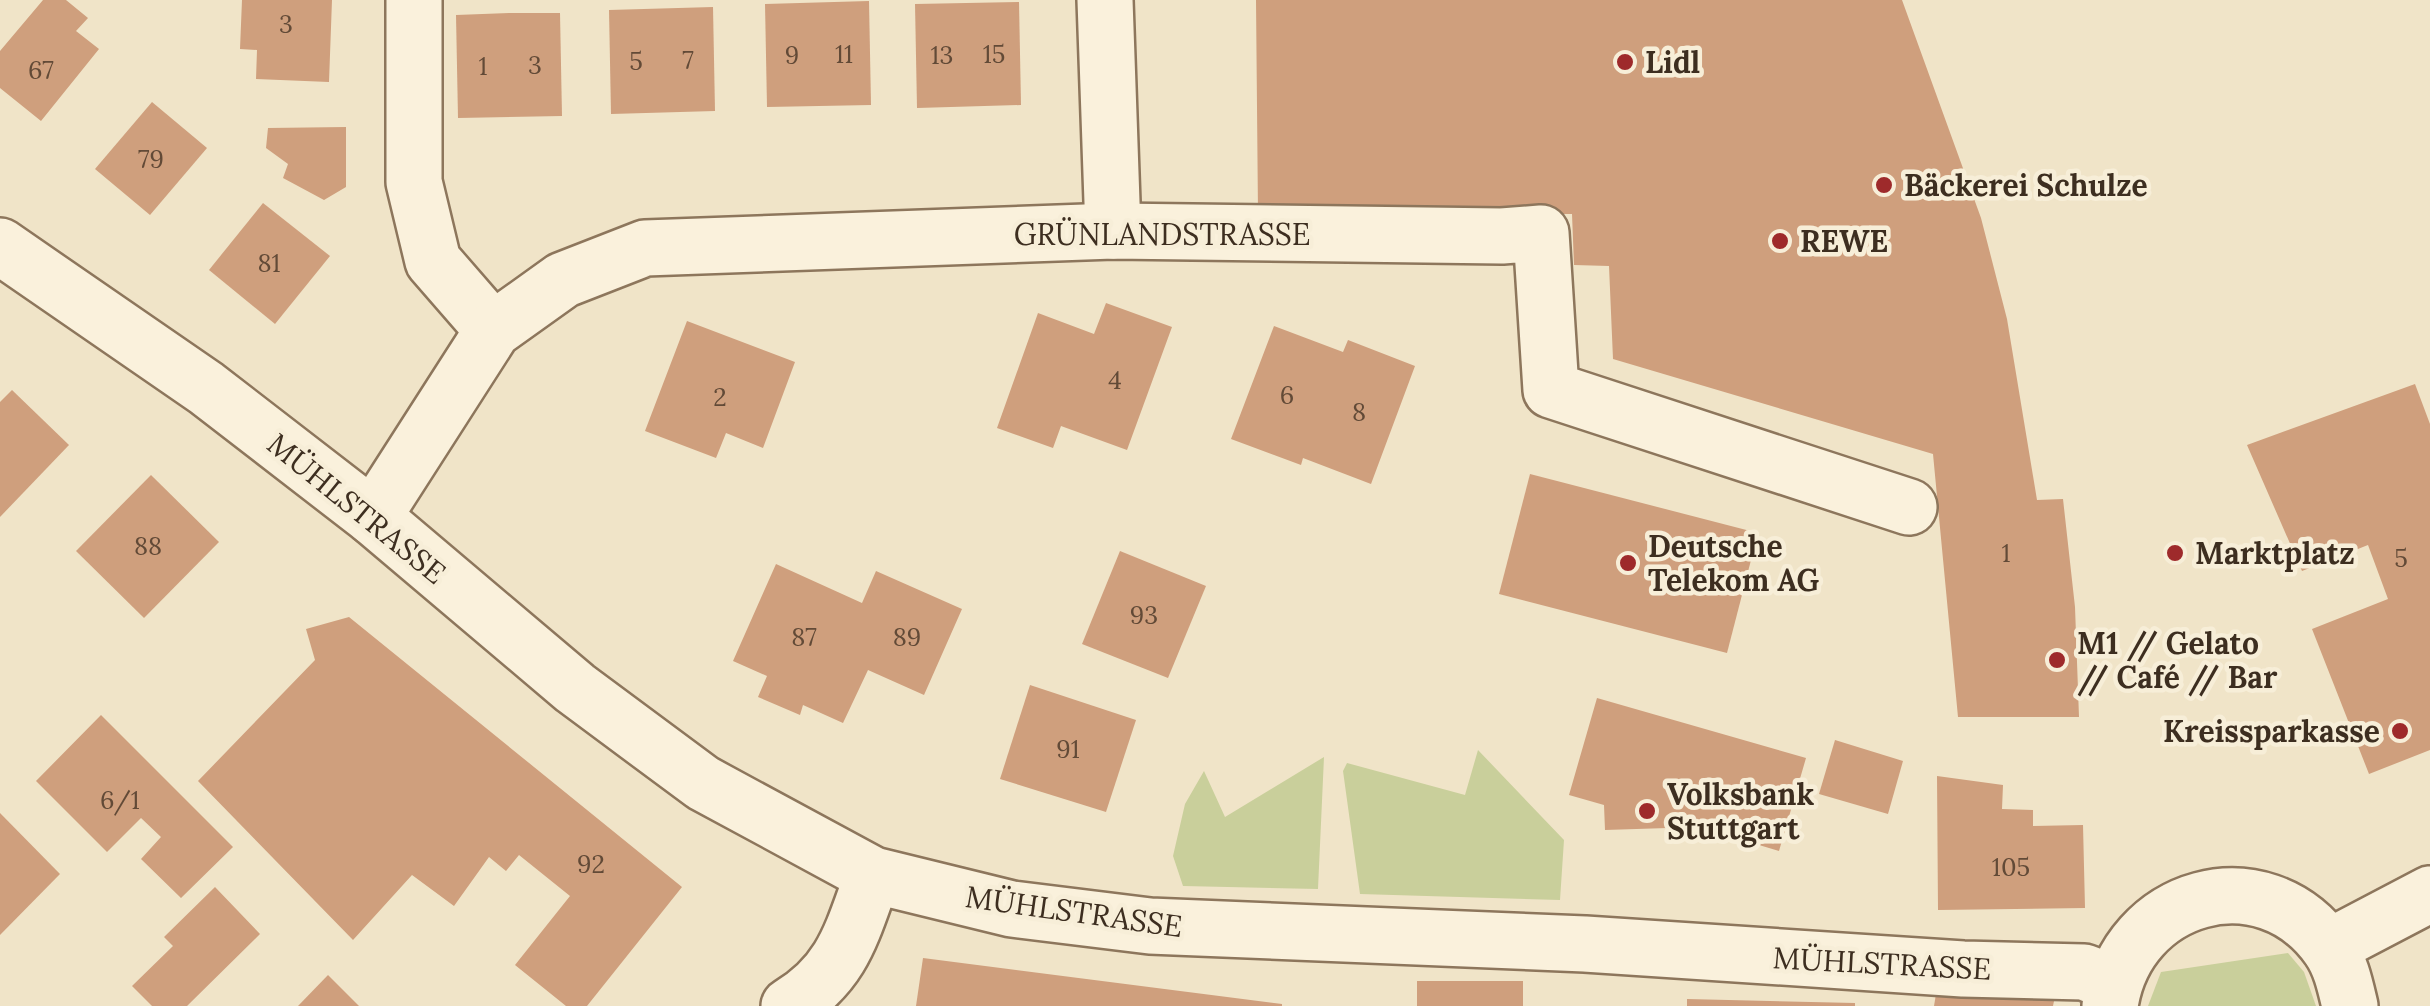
<svg xmlns="http://www.w3.org/2000/svg" width="2430" height="1006" viewBox="0 0 2430 1006" font-family="Lora,serif">
  <style>
    .green { fill: #c9cf9b }
    .building { fill: #cf9f7d }
    .lines { fill: none; stroke-linecap: round; stroke-linejoin: round }
    .minor-casing { stroke: #8d765c; stroke-width: 60 }
    .tertiary-casing { stroke: #8d765c; stroke-width: 60 }
    .minor { stroke: #faf1dc; stroke-width: 55 }
    .tertiary { stroke: #faf1dc; stroke-width: 55 }
    .poi-dot { fill: #9e2a2b; stroke: #f7eed8; stroke-width: 4 }
    .labels { text-anchor: middle; dominant-baseline: central; stroke-width: 9; stroke-linejoin: round; paint-order: stroke }
    .number-label { font-size: 25px; fill: #624a37 }
    .poi-label { font-size: 30px; font-weight: bold; fill: #3d2e20; stroke: #f7eed8; text-anchor: start }
    .street-label { font-size: 30px; fill: #3d2e20; stroke: #f7eed8 }
  </style>
  <rect width="100%" height="100%" fill="#f0e4c8"/>
  <g class="green">
    <polygon points="1478,750 1564,840 1560,900 1360,894 1343,771 1347,763 1465,795"/>
    <polygon points="1324,757 1318,889 1183,886 1173,856 1185,804 1204,771 1225,817"/>
    <polygon points="2288,953 2304,972 2316,1006 2148,1006 2161,972"/>
  </g>
  <g class="building">
    <polygon points="43,0 66,0 88,18 76,31 99,49 41,121 0,88 0,51"/>
    <polygon points="242,0 332,0 329,82 256,79 257,50 240,49"/>
    <polygon points="1256,0 1902,0 1981,218 2007,319 2037,500 2063,499 2075,607 2079,717 1958,717 1933,454 1613,359 1609,266 1574,265 1572,214 1258,214"/>
    <polygon points="869,1 871,105 767,107 765,4"/>
    <polygon points="1019,2 1021,105 917,108 915,4"/>
    <polygon points="713,7 715,111 611,114 609,10"/>
    <polygon points="509,13 560,13 562,116 458,118 456,15"/>
    <polygon points="152,102 207,148 150,215 95,169"/>
    <polygon points="346,127 346,187 324,200 283,178 288,164 266,148 268,128"/>
    <polygon points="263,203 330,256 275,324 209,270"/>
    <polygon points="1106,303 1172,327 1127,450 1061,426 1053,448 997,428 1038,313 1094,334"/>
    <polygon points="687,321 795,362 763,448 726,433 716,458 645,431"/>
    <polygon points="1274,326 1343,352 1348,340 1415,366 1371,484 1303,458 1301,465 1231,439"/>
    <polygon points="2415,384 2430,424 2430,750 2369,774 2312,629 2388,599 2368,545 2302,571 2247,445"/>
    <polygon points="12,390 69,445 0,517 0,402"/>
    <polygon points="1530,474 1758,533 1727,653 1499,594"/>
    <polygon points="151,475 219,542 144,618 76,551"/>
    <polygon points="1120,551 1206,586 1168,678 1082,644"/>
    <polygon points="776,564 862,603 876,571 962,609 924,695 868,670 843,723 803,705 800,715 758,697 767,676 733,661"/>
    <polygon points="349,617 682,887 587,1006 566,1006 515,965 570,896 519,855 506,871 489,857 454,906 412,875 353,940 198,781 315,660 306,629"/>
    <polygon points="1030,685 1136,720 1106,812 1000,779"/>
    <polygon points="1597,698 1806,758 1779,851 1699,827 1605,830 1604,805 1569,795"/>
    <polygon points="101,715 233,847 181,898 141,859 161,837 141,818 107,852 36,781"/>
    <polygon points="1835,740 1903,761 1888,814 1819,794"/>
    <polygon points="1937,776 2003,785 2002,809 2033,810 2033,826 2083,825 2085,908 1938,910"/>
    <polygon points="0,813 60,874 0,935"/>
    <polygon points="215,887 260,934 187,1006 152,1006 132,986 173,946 164,937"/>
    <polygon points="923,958 1282,1004 1282,1006 916,1006"/>
    <polygon points="328,975 359,1006 298,1006"/>
    <rect x="1417" y="981" width="106" height="25"/>
    <polygon points="1936,994 2054,1001 2053,1006 1934,1006"/>
    <polygon points="1687,999 1855,1003 1855,1006 1687,1006"/>
  </g>
  <g class="lines">
    <defs>
      <g id="minor">
        <polyline points="414,0 414,182 433,261 493,330"/>
        <polyline points="1105,0 1113,231"/>
        <polyline points="373,517 493,330 563,280 645,248 1113,231 1502,236 1541,233 1551,390 1909,507"/>
        <path d="M789 1006C844 973 852 931 873 875"/>
      </g>
      <g id="tertiary">
        <polyline points="0,246 206,388 373,517 575,688 703,783 873,875 1012,909 1150,926 1585,944 1963,969 2084,972 2113,983"/>
        <polyline points="2329,947 2430,894"/>
        <path d="M2110 1006C2126 894 2263 855 2329 948 2341 965 2345 985 2350 1006"/>
      </g>
    </defs>
    <use href="#minor" class="minor-casing"/>
    <use href="#tertiary" class="tertiary-casing"/>
    <use href="#minor" class="minor"/>
    <use href="#tertiary" class="tertiary"/>
  </g>
  <g class="poi-dot">
    <circle cx="1625" cy="62" r="10"/>
    <circle cx="1884" cy="185" r="10"/>
    <circle cx="1780" cy="241" r="10"/>
    <circle cx="2175" cy="553" r="10"/>
    <circle cx="1628" cy="563" r="10"/>
    <circle cx="2057" cy="660" r="10"/>
    <circle cx="2400" cy="731" r="10"/>
    <circle cx="1647" cy="811" r="10"/>
  </g>
  <g class="labels">
    <g class="number-label">
      <text x="286" y="24">3</text>
      <text x="844" y="54">11</text>
      <text x="994" y="54">15</text>
      <text x="792" y="55">9</text>
      <text x="942" y="55">13</text>
      <text x="688" y="60">7</text>
      <text x="636" y="61">5</text>
      <text x="535" y="65">3</text>
      <text x="483" y="66">1</text>
      <text x="41" y="70">67</text>
      <text x="151" y="159">79</text>
      <text x="269" y="263">81</text>
      <text x="1115" y="380">4</text>
      <text x="1287" y="395">6</text>
      <text x="720" y="397">2</text>
      <text x="1359" y="412">8</text>
      <text x="148" y="546">88</text>
      <text x="2006" y="553">1</text>
      <text x="2401" y="558">5</text>
      <text x="1144" y="615">93</text>
      <text x="804" y="637">87</text>
      <text x="907" y="637">89</text>
      <text x="1068" y="749">91</text>
      <text x="120" y="800">6/1</text>
      <text x="591" y="864">92</text>
      <text x="2011" y="867">105</text>
    </g>
    <g class="poi-label">
      <text x="1645" y="62">Lidl</text>
      <text x="1904" y="185">Bäckerei Schulze</text>
      <text x="1800" y="241">REWE</text>
      <text x="1648" y="546">Deutsche<tspan x="1648" dy="34">Telekom AG</tspan></text>
      <text x="2195" y="553">Marktplatz</text>
      <text x="2077" y="643">M1 // Gelato<tspan x="2077" dy="34">// Café // Bar</tspan></text>
      <text x="2380" y="731" text-anchor="end">Kreissparkasse</text>
      <text x="1667" y="794">Volksbank<tspan x="1667" dy="34">Stuttgart</tspan></text>
    </g>
    <g class="street-label">
      <text x="1162" y="234">GRÜNLANDSTRASSE</text>
      <text transform="translate(357 508) rotate(39)">MÜHLSTRASSE</text>
      <text transform="translate(1074 911) rotate(8)">MÜHLSTRASSE</text>
      <text transform="translate(1882 963) rotate(3)">MÜHLSTRASSE</text>
    </g>
  </g>
</svg>
